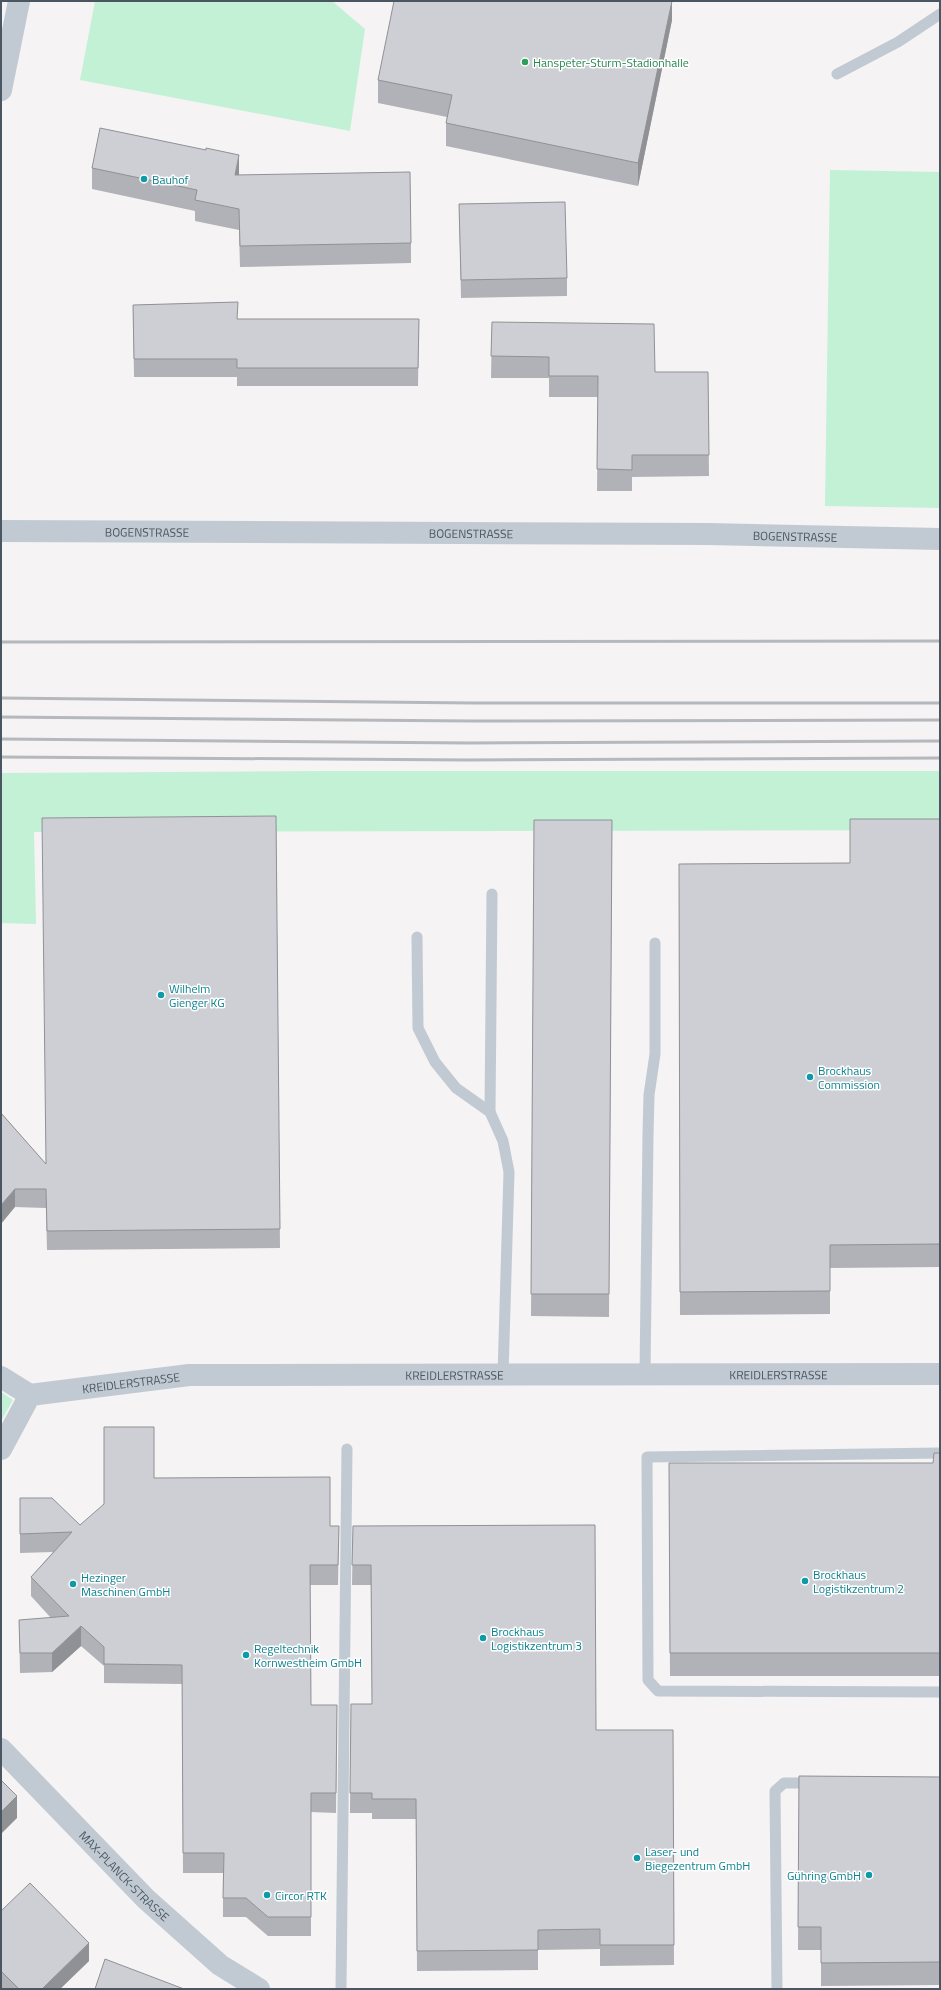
<svg xmlns="http://www.w3.org/2000/svg" width="941" height="1990" viewBox="0 0 941 1990" font-family="'Titillium Web',sans-serif">
  <style>
    .green { fill: #c3f1d5 }
    .lines { fill: none; stroke-linecap: round; stroke-linejoin: round }
    .lane { stroke: #c1cad2; stroke-width: 11 }
    .street { stroke: #c1cad2; stroke-width: 22 }
    .rail { stroke: #b5b8bd; stroke-width: 3 }
    .wall { fill: #b0b2b7 }
    .shaded-wall { fill: #909195 }
    .building { fill: #cdcfd5; stroke: #909195 }
    .leisure-dot { fill: #2e9e5b; stroke: #fff; stroke-width: 1.5 }
    .culture-dot { fill: #0f9aa8; stroke: #fff; stroke-width: 1.5 }
    .labels { text-anchor: middle; dominant-baseline: central; stroke-width: 3; stroke-linejoin: round; paint-order: stroke }
    .leisure-label { font-size: 12px; fill: #27864d; stroke: #fff; text-anchor: start }
    .culture-label { font-size: 12px; fill: #0d838f; stroke: #fff; text-anchor: start }
    .street-label { font-size: 12px; fill: #4a5661; stroke: #fff }
  </style>
  <rect width="100%" height="100%" fill="#f5f3f3"/>
  <g class="green">
    <polygon points="95,1 332,1 365,29 350,131 80,80"/>
    <polygon points="830,170 940,172 940,508 825,506"/>
    <polygon points="320,771 940,771 940,830 34,832 36,924 1,923 1,773"/>
    <polygon points="1,1392 13,1400 1,1421"/>
  </g>
  <g class="lines">
    <g class="lane">
      <polyline points="837,74 898,42 940,14"/>
      <polyline points="417,937 418,1028 435,1062 456,1088 490,1112 503,1141 509,1172 503,1375"/>
      <polyline points="490,1112 492,894"/>
      <polyline points="645,1374 648,1135 649,1095 655,1054 655,943"/>
      <polyline points="940,1453 647,1457 648,1680 658,1691 940,1692"/>
      <polyline points="341,1989 347,1449"/>
      <polyline points="777,1989 775,1791 784,1783 813,1783"/>
    </g>
    <g class="street">
      <polyline points="1,90 19,1"/>
      <path id="s1" d="M1 531 708 534 940 539"/>
      <polyline points="1,1377 30,1395"/>
      <path id="s2" d="M1 1449 30 1395 189 1375 940 1374"/>
      <path id="s3" d="M1 1749 146 1899 220 1965 259 1989"/>
    </g>
    <g class="rail">
      <polyline points="1,642 940,641"/>
      <polyline points="1,698 473,703 940,703"/>
      <polyline points="1,717 473,721 940,720"/>
      <polyline points="1,739 470,743 940,741"/>
      <polyline points="1,757 469,760 940,758"/>
    </g>
  </g>
  <g class="wall">
    <polygon points="672,1 672,20 638,186 446,146 446,123 447,117 378,103 378,80"/>
    <polygon points="92,168 239,175 411,243 411,263 240,267 239,230 195,221 195,211 92,189"/>
    <polygon points="459,204 567,278 567,296 461,298"/>
    <polygon points="133,305 238,319 419,319 418,386 237,386 237,377 134,377"/>
    <polygon points="492,322 655,372 708,372 709,476 632,477 632,491 597,491 598,397 549,397 549,378 491,378"/>
    <polygon points="276,816 280,1248 47,1250 46,1208 15,1207 1,1113 46,1164"/>
    <polygon points="940,819 940,1267 830,1268 830,1314 680,1315 679,864 850,863"/>
    <polygon points="534,820 612,820 609,1317 531,1316"/>
    <polygon points="940,1453 940,1676 670,1676 669,1463 933,1463"/>
    <polygon points="154,1478 330,1526 339,1526 338,1585 310,1585 311,1705 337,1705 336,1813 311,1812 311,1936 268,1936 246,1917 223,1917 223,1873 183,1873 182,1684 104,1683 104,1666 81,1646 52,1672 20,1673 19,1620 51,1618 31,1596 31,1577 53,1552 20,1553 20,1498 80,1525"/>
    <polygon points="353,1526 596,1730 673,1730 674,1965 600,1966 600,1949 538,1950 538,1970 417,1971 416,1819 372,1819 372,1813 350,1813 351,1704 372,1704 371,1585 352,1585"/>
    <polygon points="799,1776 940,1777 940,1985 821,1986 821,1950 798,1950"/>
    <polygon points="1,1911 89,1961 60,1989 1,1989"/>
  </g>
  <g class="shaded-wall">
    <polygon points="672,1 672,20 638,186 638,163"/>
    <polygon points="239,155 239,176 235,175"/>
    <polygon points="15,1189 15,1207 1,1224 1,1205"/>
    <polygon points="81,1626 81,1646 52,1672 52,1653"/>
    <polygon points="17,1796 17,1818 1,1834 1,1812"/>
    <polygon points="89,1943 89,1961 60,1989 42,1989"/>
  </g>
  <g class="building">
    <polygon points="394,1 672,1 638,163 446,123 452,95 378,80"/>
    <polygon points="100,128 206,150 206,148 239,155 235,175 410,172 411,243 240,246 239,209 195,200 197,190 92,168"/>
    <polygon points="565,202 567,278 461,280 459,204"/>
    <polygon points="238,302 237,319 419,319 418,368 237,368 237,359 134,359 133,305"/>
    <polygon points="492,322 654,324 655,372 708,372 709,455 632,455 632,470 597,469 598,376 549,376 549,357 491,356"/>
    <polygon points="276,816 280,1229 47,1231 46,1189 15,1189 1,1205 1,1113 46,1164 42,818"/>
    <polygon points="850,819 940,819 940,1244 830,1245 830,1291 680,1292 679,864 850,863"/>
    <polygon points="534,820 612,820 609,1294 531,1294"/>
    <polygon points="104,1427 154,1427 154,1478 330,1477 330,1526 339,1526 338,1565 310,1565 311,1705 337,1705 336,1793 311,1793 311,1917 268,1917 246,1898 223,1898 224,1853 183,1853 182,1665 104,1664 104,1647 81,1626 52,1653 20,1653 19,1620 69,1616 31,1577 72,1532 20,1534 20,1498 52,1498 80,1525 104,1504"/>
    <polygon points="934,1453 940,1453 940,1653 670,1653 669,1463 933,1463"/>
    <polygon points="595,1525 596,1730 673,1730 674,1945 600,1945 600,1929 538,1930 538,1950 417,1951 416,1799 372,1799 372,1793 350,1793 351,1704 372,1704 371,1565 352,1565 353,1526"/>
    <polygon points="799,1776 940,1777 940,1962 821,1963 821,1927 798,1927"/>
    <polygon points="1,1780 17,1796 1,1812"/>
    <polygon points="30,1883 89,1943 42,1989 19,1989 1,1971 1,1911"/>
    <polygon points="105,1959 184,1989 95,1989"/>
  </g>
  <circle class="leisure-dot" cx="525" cy="62" r="4"/>
  <g class="culture-dot">
    <circle cx="144" cy="179" r="4"/>
    <circle cx="161" cy="995" r="4"/>
    <circle cx="810" cy="1077" r="4"/>
    <circle cx="805" cy="1581" r="4"/>
    <circle cx="73" cy="1584" r="4"/>
    <circle cx="483" cy="1638" r="4"/>
    <circle cx="246" cy="1655" r="4"/>
    <circle cx="637" cy="1858" r="4"/>
    <circle cx="869" cy="1875" r="4"/>
    <circle cx="267" cy="1895" r="4"/>
  </g>
  <g class="labels">
    <g class="leisure-label">
      <text x="533" y="62">Hanspeter-Sturm-Stadionhalle</text>
    </g>
    <g class="culture-label">
      <text x="152" y="179">Bauhof</text>
      <text x="169" y="988">Wilhelm<tspan x="169" dy="14">Gienger KG</tspan></text>
      <text x="818" y="1070">Brockhaus<tspan x="818" dy="14">Commission</tspan></text>
      <text x="813" y="1574">Brockhaus<tspan x="813" dy="14">Logistikzentrum 2</tspan></text>
      <text x="81" y="1577">Hezinger<tspan x="81" dy="14">Maschinen GmbH</tspan></text>
      <text x="491" y="1631">Brockhaus<tspan x="491" dy="14">Logistikzentrum 3</tspan></text>
      <text x="254" y="1648">Regeltechnik<tspan x="254" dy="14">Kornwestheim GmbH</tspan></text>
      <text x="645" y="1851">Laser- und<tspan x="645" dy="14">Biegezentrum GmbH</tspan></text>
      <text x="861" y="1875" text-anchor="end">Gühring GmbH</text>
      <text x="275" y="1895">Circor RTK</text>
    </g>
    <g class="street-label">
      <text stroke="none"><textPath href="#s1" startOffset="146">BOGENSTRASSE</textPath></text>
      <text stroke="none"><textPath href="#s1" startOffset="470">BOGENSTRASSE</textPath></text>
      <text stroke="none"><textPath href="#s1" startOffset="794">BOGENSTRASSE</textPath></text>
      <text stroke="none"><textPath href="#s2" startOffset="811">KREIDLERSTRASSE</textPath></text>
      <text stroke="none"><textPath href="#s2" startOffset="487">KREIDLERSTRASSE</textPath></text>
      <text stroke="none"><textPath href="#s2" startOffset="163">KREIDLERSTRASSE</textPath></text>
      <text stroke="none"><textPath href="#s3" startOffset="177">MAX-PLANCK-STRASSE</textPath></text>
    </g>
  </g>
  <rect width="941" height="1990" fill="none" stroke="#4a5661" stroke-width="4"/>
</svg>
